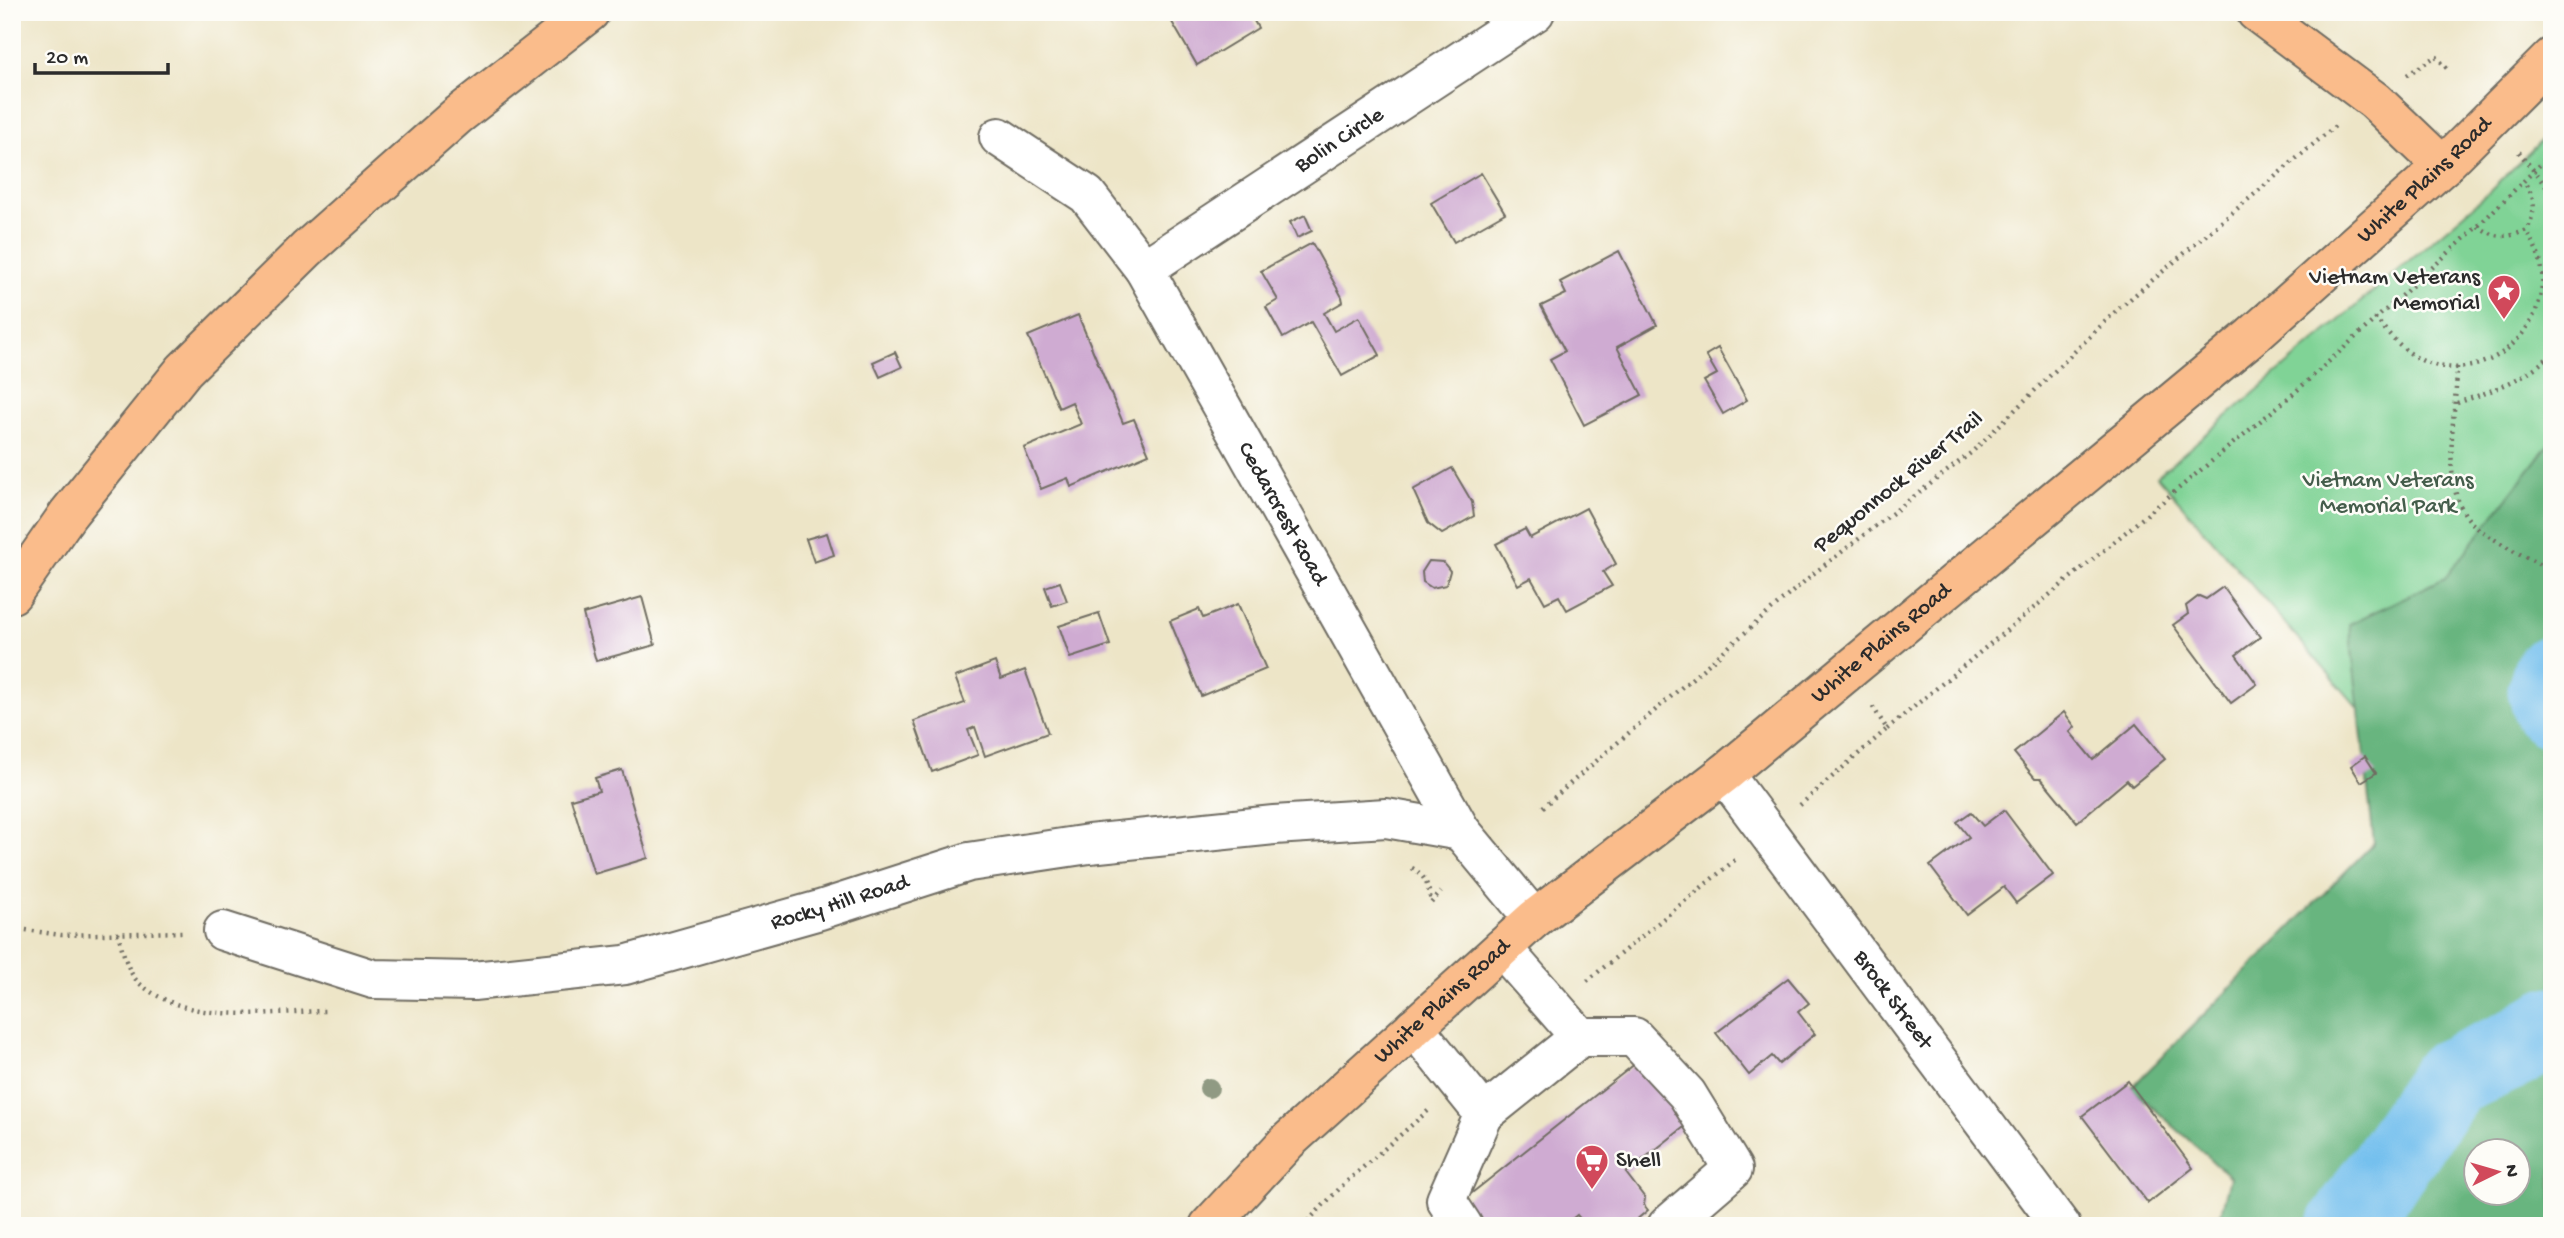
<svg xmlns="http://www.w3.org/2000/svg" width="2564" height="1238" viewBox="0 0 2564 1238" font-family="'Gochi Hand',sans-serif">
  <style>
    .green { fill: #80d396; stroke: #567f60; stroke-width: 2 }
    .forest { fill: #68b57f; stroke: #4a7055; stroke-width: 2; fill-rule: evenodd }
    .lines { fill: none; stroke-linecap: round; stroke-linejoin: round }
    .river { stroke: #75c0ee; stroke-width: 79 }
    .building { fill: #cfabd2 }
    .minor-casing { stroke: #6f6c62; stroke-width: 42 }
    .major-casing { stroke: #6f6c62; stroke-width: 42 }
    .highway-casing { stroke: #6f6c62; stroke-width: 42 }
    .path { stroke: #6f6c62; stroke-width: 4.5; stroke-dasharray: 2 5; stroke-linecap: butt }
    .minor { stroke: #fff; stroke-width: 38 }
    .major { stroke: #fabc8b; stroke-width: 38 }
    .highway { stroke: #fabc8b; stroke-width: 38 }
    .tree { fill: #909a83 }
    .labels { text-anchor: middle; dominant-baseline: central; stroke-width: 5; stroke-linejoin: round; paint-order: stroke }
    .street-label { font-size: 23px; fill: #2b2b2b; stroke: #fdfcf7 }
    .poi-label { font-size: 23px; fill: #2b2b2b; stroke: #fdfcf7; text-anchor: end }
    .park-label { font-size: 23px; fill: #445d4b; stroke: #fdfcf7 }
  </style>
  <rect width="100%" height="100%" fill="#fdfcf7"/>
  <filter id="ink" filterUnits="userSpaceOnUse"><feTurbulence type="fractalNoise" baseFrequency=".0143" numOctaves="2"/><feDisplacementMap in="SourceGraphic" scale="14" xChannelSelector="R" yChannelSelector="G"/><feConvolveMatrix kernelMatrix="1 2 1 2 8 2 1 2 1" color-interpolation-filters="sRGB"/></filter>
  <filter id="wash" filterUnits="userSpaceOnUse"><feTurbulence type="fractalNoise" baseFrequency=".00686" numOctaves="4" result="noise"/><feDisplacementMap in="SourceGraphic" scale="28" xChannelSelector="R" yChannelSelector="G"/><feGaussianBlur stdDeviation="1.57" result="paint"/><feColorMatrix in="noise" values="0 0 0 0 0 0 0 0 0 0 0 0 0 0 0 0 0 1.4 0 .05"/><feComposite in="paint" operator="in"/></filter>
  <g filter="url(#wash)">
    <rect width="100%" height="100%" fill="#ede5c7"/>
    <polygon class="green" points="2552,130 2552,931 2157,476 2488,193"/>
    <path class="forest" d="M2552 441V1226H2218L2230 1177 2131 1088 2374 843 2349 624 2445 578ZM2476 1150H2518V1192H2476Z"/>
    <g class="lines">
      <g class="river">
        <polyline points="2552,674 2547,690 2552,708"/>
        <polyline points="2347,1226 2450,1078 2516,1048 2552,1026"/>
      </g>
    </g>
    <g id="blocks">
      <g class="building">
        <polygon points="1181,12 1249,12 1258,28 1197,65 1172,22 1183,15"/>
        <polygon points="1481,173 1505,213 1454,242 1431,203"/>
        <polygon points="1305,215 1312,231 1297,238 1290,222"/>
        <polygon points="1312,243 1342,297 1343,302 1324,313 1334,331 1359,317 1380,355 1342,376 1311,322 1283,338 1266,307 1278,300 1261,271"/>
        <polygon points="1619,251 1657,325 1617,347 1642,395 1584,425 1550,359 1565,351 1541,306 1566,294 1560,282"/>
        <polygon points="1078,315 1123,423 1134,419 1149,454 1071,487 1068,478 1041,489 1024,448 1081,424 1072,402 1059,408 1028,336"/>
        <polygon points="1718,348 1747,400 1723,414 1704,381 1717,374 1706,355"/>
        <polygon points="895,352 902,367 880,377 873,362"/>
        <polygon points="1452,468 1472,502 1474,516 1442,534 1428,523 1413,490"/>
        <polygon points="1586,508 1616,564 1603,572 1612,586 1567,610 1559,596 1545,603 1531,578 1518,585 1496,544 1525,529 1530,538"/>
        <polygon points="827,533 834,555 814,562 806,539"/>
        <polygon points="1429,561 1443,562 1450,571 1446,585 1432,588 1423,582 1422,572"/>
        <polygon points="1060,582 1067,601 1052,606 1045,587"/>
        <polygon points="2223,587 2260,637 2236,655 2257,684 2231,703 2173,625 2188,614 2186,606 2199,596 2206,599"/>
        <polygon points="642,597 655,645 596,661 583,614"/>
        <polygon points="1238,604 1266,669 1201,696 1170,621 1199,609 1203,618"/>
        <polygon points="1099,613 1110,645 1070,658 1059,626"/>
        <polygon points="995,662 1001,679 1025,670 1048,733 985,756 975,727 968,730 978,755 932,772 914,721 965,703 955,677"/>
        <polygon points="2064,712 2075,727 2070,732 2093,760 2136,724 2165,759 2132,786 2127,780 2077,822 2041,778 2035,778 2014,753"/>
        <polygon points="2365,756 2376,773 2361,782 2351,766"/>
        <polygon points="622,770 648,858 594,874 571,799 599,791 595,778"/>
        <polygon points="2004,810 2053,875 2016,903 2004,887 1967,915 1930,866 1969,837 1957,822 1971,812 1983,826"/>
        <polygon points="1788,978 1809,1003 1798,1012 1815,1034 1779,1064 1772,1056 1749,1075 1716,1033"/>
        <polygon points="1636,1063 1693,1120 1626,1173 1645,1198 1644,1205 1648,1210 1629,1226 1586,1226 1577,1215 1563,1226 1471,1226 1463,1200"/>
        <polygon points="2128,1081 2193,1168 2148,1203 2082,1116"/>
      </g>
    </g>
  </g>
  <g filter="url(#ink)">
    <use href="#blocks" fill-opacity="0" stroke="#6f6c62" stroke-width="2"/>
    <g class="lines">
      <defs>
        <g id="minor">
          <path id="s1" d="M999 137 1087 195 1144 269 1461 831 1534 919"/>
          <path id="s2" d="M1144 269 1535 12"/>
          <path id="s3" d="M1724 774 2061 1226"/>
          <path id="s4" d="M223 931 373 979 473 981 625 965 820 910 969 862 1089 844 1274 825 1386 818 1461 831"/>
          <polyline points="1414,1027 1484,1114 1580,1037 1502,948"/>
          <polyline points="1580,1037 1634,1037 1687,1094 1733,1169 1667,1226"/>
          <polyline points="1463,1226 1446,1200 1484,1114"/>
        </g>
        <g id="major">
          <path id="s5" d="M1209 1226 1287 1142 1534 919 1724 774 2252 336 2443 166 2552 57"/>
        </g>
        <g id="highway">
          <polyline points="2256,12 2375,101 2443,166"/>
          <polyline points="12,594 68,514 184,370 307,249 457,116 590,12"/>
        </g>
      </defs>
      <use href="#minor" class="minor-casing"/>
      <use href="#major" class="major-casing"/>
      <use href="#highway" class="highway-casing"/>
      <g class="path">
        <polyline points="2407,75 2436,56 2449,71"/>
        <polyline points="2519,152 2552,194"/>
        <path d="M2478 226C2496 239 2508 238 2527 230 2536 210 2537 199 2523 181"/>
        <path d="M2375 318C2390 335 2405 354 2428 363 2487 384 2547 331 2542 271 2541 257 2533 243 2527 230"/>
        <path d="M2457 367C2457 412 2437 489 2473 524 2487 538 2533 560 2552 572"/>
        <path d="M2457 403C2492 391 2524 380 2552 354"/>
        <polyline points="1887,729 2293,394 2478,226 2552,153"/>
        <polyline points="1800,805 1887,729 1871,704"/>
        <polyline points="1543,807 1813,574 1972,452 2116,311 2335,126"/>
        <path d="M1412 868C1426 875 1429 888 1431 903L1441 892"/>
        <polyline points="12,928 61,935 182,932"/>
        <path d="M118 933C122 948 127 972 139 983 190 1027 268 1011 329 1011"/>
        <polyline points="1587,981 1735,860"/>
        <polyline points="1303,1226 1345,1183 1429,1110"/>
      </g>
      <use href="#minor" class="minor"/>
      <use href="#major" class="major"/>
      <use href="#highway" class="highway"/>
    </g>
    <circle class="tree" cx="1209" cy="1088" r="10"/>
  </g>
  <defs>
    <symbol id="sight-pin" viewBox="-11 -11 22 30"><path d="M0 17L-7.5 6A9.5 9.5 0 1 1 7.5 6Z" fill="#d1495b" stroke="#fdfcf7"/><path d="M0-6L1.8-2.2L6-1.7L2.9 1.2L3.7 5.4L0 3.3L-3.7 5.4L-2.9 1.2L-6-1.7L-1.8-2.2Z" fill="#fff"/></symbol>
    <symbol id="supermarket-pin" viewBox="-11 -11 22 30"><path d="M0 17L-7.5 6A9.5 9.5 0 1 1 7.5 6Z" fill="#d1495b" stroke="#fdfcf7"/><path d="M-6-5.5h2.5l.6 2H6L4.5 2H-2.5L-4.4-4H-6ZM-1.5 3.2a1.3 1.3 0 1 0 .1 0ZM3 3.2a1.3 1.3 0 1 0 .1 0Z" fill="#fff"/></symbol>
  </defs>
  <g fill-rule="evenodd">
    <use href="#sight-pin" x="2485" y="272" width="38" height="52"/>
    <use href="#supermarket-pin" x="1573" y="1142" width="38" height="52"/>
  </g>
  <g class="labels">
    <g class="street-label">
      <text stroke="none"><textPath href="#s2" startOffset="234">Bolin Circle</textPath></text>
      <text stroke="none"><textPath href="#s5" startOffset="1605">White Plains Road</textPath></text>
      <text transform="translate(1899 483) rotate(-39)">Pequonnock River Trail</text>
      <text stroke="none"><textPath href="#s1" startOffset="480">Cedarcrest Road</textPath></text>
      <text stroke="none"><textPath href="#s5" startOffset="891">White Plains Road</textPath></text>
      <text stroke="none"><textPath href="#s4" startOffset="634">Rocky Hill Road</textPath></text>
      <text stroke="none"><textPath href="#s3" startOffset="282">Brock Street</textPath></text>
      <text stroke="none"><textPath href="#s5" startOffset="324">White Plains Road</textPath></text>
    </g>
    <g class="poi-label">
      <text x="2480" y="278">Vietnam Veterans<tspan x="2480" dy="26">Memorial</tspan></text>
      <text x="1616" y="1161" text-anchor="start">Shell</text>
    </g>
    <g class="park-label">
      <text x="2388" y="481">Vietnam Veterans<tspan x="2388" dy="26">Memorial Park</tspan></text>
    </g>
  </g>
  <rect width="2564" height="1238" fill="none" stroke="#fdfcf7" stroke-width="42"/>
  <g transform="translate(2497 1172) rotate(85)"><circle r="33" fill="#fdfcf7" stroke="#a9a8a5" stroke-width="2"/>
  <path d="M0-5L12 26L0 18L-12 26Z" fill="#d1495b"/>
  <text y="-10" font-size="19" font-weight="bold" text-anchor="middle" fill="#2b2b2b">N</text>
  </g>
  <path d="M35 63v10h133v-10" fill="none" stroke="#2b2b2b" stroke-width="3.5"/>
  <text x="46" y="63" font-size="21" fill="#2b2b2b" stroke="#fdfcf7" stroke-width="5" paint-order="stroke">20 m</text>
</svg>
